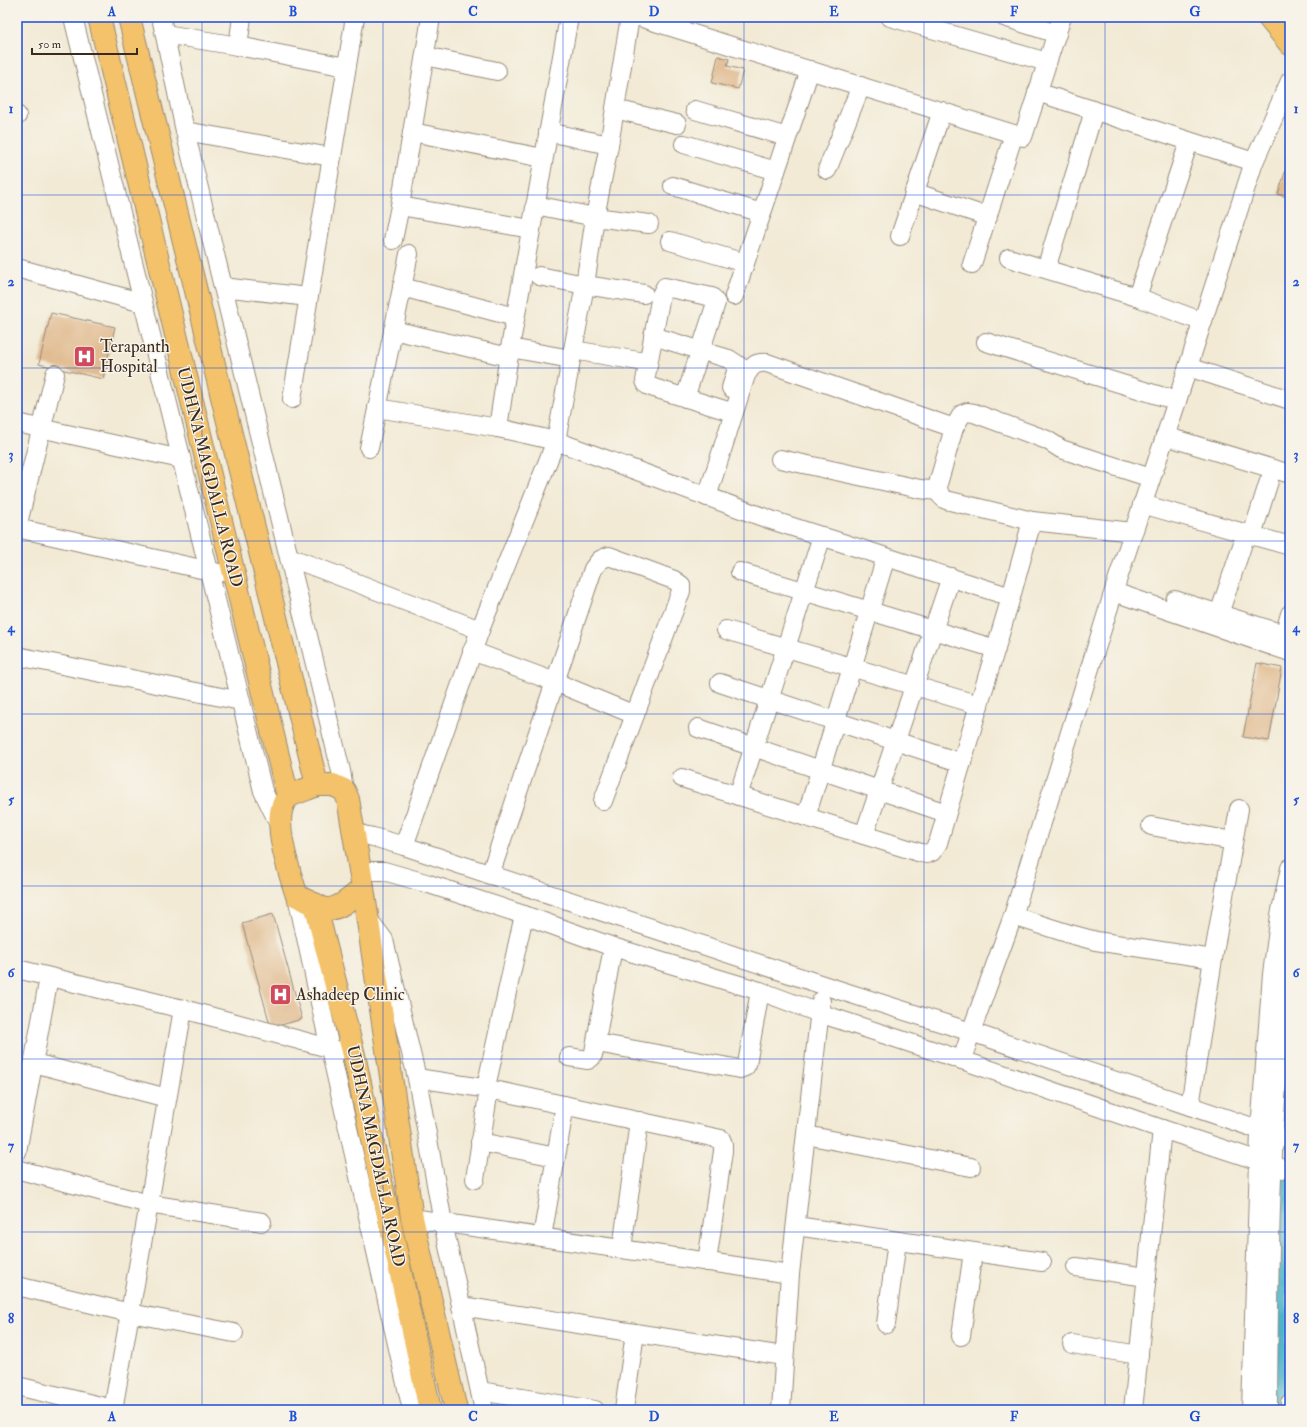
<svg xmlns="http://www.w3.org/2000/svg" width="1307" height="1427" viewBox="0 0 1307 1427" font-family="'IM FELL Double Pica',serif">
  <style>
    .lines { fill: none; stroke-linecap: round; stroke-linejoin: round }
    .canal { stroke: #4cb4ca; stroke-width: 15 }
    .building { fill: #e1bc92 }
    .minor-casing { stroke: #968a7a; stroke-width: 20 }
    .major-casing { stroke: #968a7a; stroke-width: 24 }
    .minor { stroke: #fff; stroke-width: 18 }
    .major { stroke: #f3c26a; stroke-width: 22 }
    .grid { fill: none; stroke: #1d4ed8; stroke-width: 1; stroke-opacity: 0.55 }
    .labels { text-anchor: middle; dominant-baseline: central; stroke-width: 3; stroke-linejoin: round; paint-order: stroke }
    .poi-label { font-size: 17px; fill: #3b2a1e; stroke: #f7f3e8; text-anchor: start }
    .street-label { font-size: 17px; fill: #3b2a1e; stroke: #f7f3e8 }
    .neatline { fill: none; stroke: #1d4ed8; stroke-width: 1.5 }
    .grid-label { font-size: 13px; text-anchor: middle; font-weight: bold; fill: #1d4ed8 }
  </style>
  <rect width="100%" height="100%" fill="#f7f3e8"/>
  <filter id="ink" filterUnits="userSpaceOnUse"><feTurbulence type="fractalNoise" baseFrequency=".025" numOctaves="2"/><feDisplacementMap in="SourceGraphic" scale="8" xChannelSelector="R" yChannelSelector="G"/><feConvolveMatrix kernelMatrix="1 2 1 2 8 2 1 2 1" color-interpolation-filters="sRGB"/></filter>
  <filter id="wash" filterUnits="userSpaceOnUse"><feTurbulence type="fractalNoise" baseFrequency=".012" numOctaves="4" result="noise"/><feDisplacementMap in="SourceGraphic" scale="16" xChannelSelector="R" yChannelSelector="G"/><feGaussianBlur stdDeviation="0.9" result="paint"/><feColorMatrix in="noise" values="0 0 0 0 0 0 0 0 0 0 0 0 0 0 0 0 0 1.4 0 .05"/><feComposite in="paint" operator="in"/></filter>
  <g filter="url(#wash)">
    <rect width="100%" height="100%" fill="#f2ead5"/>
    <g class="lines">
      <g class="canal">
        <polyline points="1287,1093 1290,1026"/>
        <polyline points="1278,1410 1283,1174"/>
      </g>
    </g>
    <g id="blocks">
      <g class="building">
        <polygon points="718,56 729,59 727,66 743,70 738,89 712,83"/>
        <polygon points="1290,157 1290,198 1278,194"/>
        <polygon points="51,313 115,327 103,379 39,364"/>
        <polygon points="1257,663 1282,668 1269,741 1243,737"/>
        <polygon points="273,914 302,1019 271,1028 242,923"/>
      </g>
    </g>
  </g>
  <g filter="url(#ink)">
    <use href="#blocks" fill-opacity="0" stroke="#968a7a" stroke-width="1"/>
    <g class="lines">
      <defs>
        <g id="minor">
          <polyline points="73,17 263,791 280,826"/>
          <polyline points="161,17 185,131 341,771 344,790"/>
          <polyline points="639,17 1023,137 1062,17"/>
          <polyline points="890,17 1047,62"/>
          <polyline points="1004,17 1057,34"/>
          <polyline points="165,34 238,46 346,67"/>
          <polyline points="238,46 242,17"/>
          <polyline points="425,56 497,71"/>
          <polyline points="1037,92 1254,162"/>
          <polyline points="615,109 677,124"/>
          <polyline points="695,110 787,137"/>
          <polyline points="17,116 17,115"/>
          <polyline points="185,131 331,157"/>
          <polyline points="412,132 543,158"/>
          <polyline points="548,132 609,145"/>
          <polyline points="684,144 776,171"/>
          <polyline points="827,170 861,86"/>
          <polyline points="673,186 762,213"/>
          <polyline points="914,192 988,217"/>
          <polyline points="535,205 595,217 649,224"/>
          <polyline points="400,206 531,229"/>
          <polyline points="900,236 942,111"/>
          <polyline points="393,240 400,206 431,17"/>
          <polyline points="670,241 745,263"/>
          <polyline points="1009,258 1137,297 1203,322"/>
          <polyline points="972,264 1014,134"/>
          <polyline points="17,268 143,303"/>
          <polyline points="1046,269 1094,111"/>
          <polyline points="539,276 585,285 644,294"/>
          <polyline points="223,287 308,297"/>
          <polyline points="402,287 515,317"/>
          <polyline points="734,296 810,70"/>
          <polyline points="1137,297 1189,142"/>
          <polyline points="393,330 509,357"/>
          <polyline points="653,336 729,359 738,365 731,388"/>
          <polyline points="986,342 1177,401"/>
          <polyline points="510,348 571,359"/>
          <polyline points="573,350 639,361"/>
          <polyline points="1188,367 1290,400"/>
          <polyline points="685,398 716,303 712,297 665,287 661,295 645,381 647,385 654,388 725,410"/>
          <polyline points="292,399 355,17"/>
          <polyline points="377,408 498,428 556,441 771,520 1011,597"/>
          <polyline points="17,423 181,459"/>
          <polyline points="498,428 510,348 569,17"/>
          <polyline points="1165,436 1290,474"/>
          <polyline points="369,448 409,254"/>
          <polyline points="780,459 920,489 938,491"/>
          <path d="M707 497 746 375C752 366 755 362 767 363L954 428"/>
          <polyline points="1142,504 1290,546"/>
          <polyline points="17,527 55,374"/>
          <polyline points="17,528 219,573"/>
          <path d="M1133 532 1032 521 946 500C939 496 938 491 938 484L954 428 962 414 967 412 974 413 1047 440 1061 449 1151 478"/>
          <polyline points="1252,535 1269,481"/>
          <polyline points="289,557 480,630"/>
          <polyline points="740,572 996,649"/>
          <polyline points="1114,592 1290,652"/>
          <polyline points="1175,600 1290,636"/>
          <polyline points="1219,614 1246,534"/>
          <polyline points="726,630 979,705"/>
          <polyline points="1284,635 1290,614"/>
          <polyline points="472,651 555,682 635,715"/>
          <polyline points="17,656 241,701"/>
          <polyline points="720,683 962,763"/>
          <polyline points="698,728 946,813"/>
          <polyline points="682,778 921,853 927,854 932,852 938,843 1011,597 1032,521"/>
          <polyline points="738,796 822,536"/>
          <polyline points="806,817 886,557"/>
          <polyline points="1151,826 1233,841"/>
          <polyline points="354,833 373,837 404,846 823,985 971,1032 1290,1140"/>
          <polyline points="864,835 951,577"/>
          <polyline points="404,846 480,630 556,441 585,285 595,217 609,145 630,17"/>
          <polyline points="360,871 384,871 429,884 524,915 613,947 760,991 819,1013 962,1060 1162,1129 1290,1171"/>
          <polyline points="490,875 593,569 600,560 609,556 674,580 681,585 681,591 603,801"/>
          <polyline points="297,896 330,1049 412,1410"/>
          <polyline points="366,916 384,940 417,1078 443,1223 484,1410"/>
          <polyline points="1013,916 1070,934 1096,941 1213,959"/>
          <polyline points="17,969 183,1009 340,1051"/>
          <polyline points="597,1043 740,1069 745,1067 747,1064 760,991"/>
          <polyline points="569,1057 588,1060 592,1057 594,1052 613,947"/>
          <polyline points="962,1060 971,1032 1013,916 1117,581 1177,401 1254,162 1290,81"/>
          <polyline points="34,1063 167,1098"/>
          <polyline points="417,1078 489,1089 721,1139 723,1144 723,1151 707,1262"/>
          <polyline points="488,1078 524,915"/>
          <polyline points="1190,1106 1213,959 1239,809"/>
          <polyline points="806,1135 971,1167"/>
          <polyline points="480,1142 556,1157"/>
          <polyline points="17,1152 49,977"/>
          <polyline points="17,1168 20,1170 149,1204 262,1222"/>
          <polyline points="475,1179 489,1089"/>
          <polyline points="412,1218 790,1274"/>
          <polyline points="796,1226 1042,1262"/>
          <polyline points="542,1237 565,1105"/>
          <polyline points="622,1249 639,1121"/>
          <polyline points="1076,1267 1147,1277"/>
          <polyline points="17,1286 130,1313 234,1333"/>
          <polyline points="461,1306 784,1356"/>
          <polyline points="886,1324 897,1241"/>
          <polyline points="961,1336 973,1252"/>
          <polyline points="1072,1344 1139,1355"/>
          <polyline points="17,1386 117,1410"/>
          <polyline points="480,1391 595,1410"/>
          <polyline points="113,1410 183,1009"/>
          <polyline points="624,1410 635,1333"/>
          <polyline points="781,1410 790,1274 821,1001"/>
          <polyline points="1133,1410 1162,1129"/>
          <polyline points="1251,1410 1260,1130 1272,974 1280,915 1290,868"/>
          <path d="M1268 1410C1269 1258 1270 1104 1290 953"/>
          <polyline points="1290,1410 1290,1403"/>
        </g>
        <g id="major">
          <polyline points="99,17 288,797"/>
          <polyline points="129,17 317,785"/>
          <polyline points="1268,17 1290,44"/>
          <path d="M317 785H333L344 790 348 799 363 888C353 896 337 913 323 908 314 905 306 900 297 896 290 874 269 816 288 797 292 794 311 788 317 785Z"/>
          <polyline points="363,888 412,1218 456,1410"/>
          <polyline points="315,904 354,1055 430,1410"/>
        </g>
      </defs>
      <use href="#minor" class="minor-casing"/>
      <use href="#major" class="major-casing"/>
      <use href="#minor" class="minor"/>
      <use href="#major" class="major"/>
    </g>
  </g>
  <path class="grid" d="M202 17V1410M383 17V1410M563 17V1410M744 17V1410M924 17V1410M1105 17V1410M17 195H1290M17 368H1290M17 541H1290M17 714H1290M17 886H1290M17 1059H1290M17 1232H1290"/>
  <defs>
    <symbol id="hospital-square" viewBox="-11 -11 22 22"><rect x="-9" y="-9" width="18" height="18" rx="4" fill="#d1495b" stroke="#f7f3e8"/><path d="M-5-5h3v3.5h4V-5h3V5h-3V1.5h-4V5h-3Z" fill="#fff"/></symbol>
  </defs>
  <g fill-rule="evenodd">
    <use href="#hospital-square" x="72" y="344" width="25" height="25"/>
    <use href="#hospital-square" x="268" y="982" width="25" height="25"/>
  </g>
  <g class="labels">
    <g class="poi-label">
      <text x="100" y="346">Terapanth<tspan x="100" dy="20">Hospital</tspan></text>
      <text x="296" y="994">Ashadeep Clinic</text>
    </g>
    <g class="street-label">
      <text transform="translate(210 477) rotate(76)">UDHNA MAGDALLA ROAD</text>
      <text transform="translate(376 1156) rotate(78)">UDHNA MAGDALLA ROAD</text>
    </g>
  </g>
  <rect width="1307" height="1427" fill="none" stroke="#f7f3e8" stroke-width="44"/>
  <path d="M32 48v6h105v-6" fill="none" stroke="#3b2a1e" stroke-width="2"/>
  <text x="38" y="48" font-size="12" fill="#3b2a1e" stroke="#f7f3e8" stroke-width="3" paint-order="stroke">50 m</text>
  <rect x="22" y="22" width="1263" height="1383" class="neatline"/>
  <g class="grid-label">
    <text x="112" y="16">A</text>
    <text x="293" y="16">B</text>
    <text x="473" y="16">C</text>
    <text x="654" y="16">D</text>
    <text x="834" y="16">E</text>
    <text x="1014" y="16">F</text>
    <text x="1195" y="16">G</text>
    <text x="11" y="113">1</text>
    <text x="1296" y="113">1</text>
    <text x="11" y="286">2</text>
    <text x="1296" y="286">2</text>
    <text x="11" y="459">3</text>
    <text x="1296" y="459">3</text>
    <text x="11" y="632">4</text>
    <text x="1296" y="632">4</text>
    <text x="11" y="804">5</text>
    <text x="1296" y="804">5</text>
    <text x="11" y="977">6</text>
    <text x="1296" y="977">6</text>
    <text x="11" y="1150">7</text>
    <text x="1296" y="1150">7</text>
    <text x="11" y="1323">8</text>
    <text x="1296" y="1323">8</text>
    <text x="112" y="1421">A</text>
    <text x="293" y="1421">B</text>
    <text x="473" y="1421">C</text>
    <text x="654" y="1421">D</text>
    <text x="834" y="1421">E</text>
    <text x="1014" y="1421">F</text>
    <text x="1195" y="1421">G</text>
  </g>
</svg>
